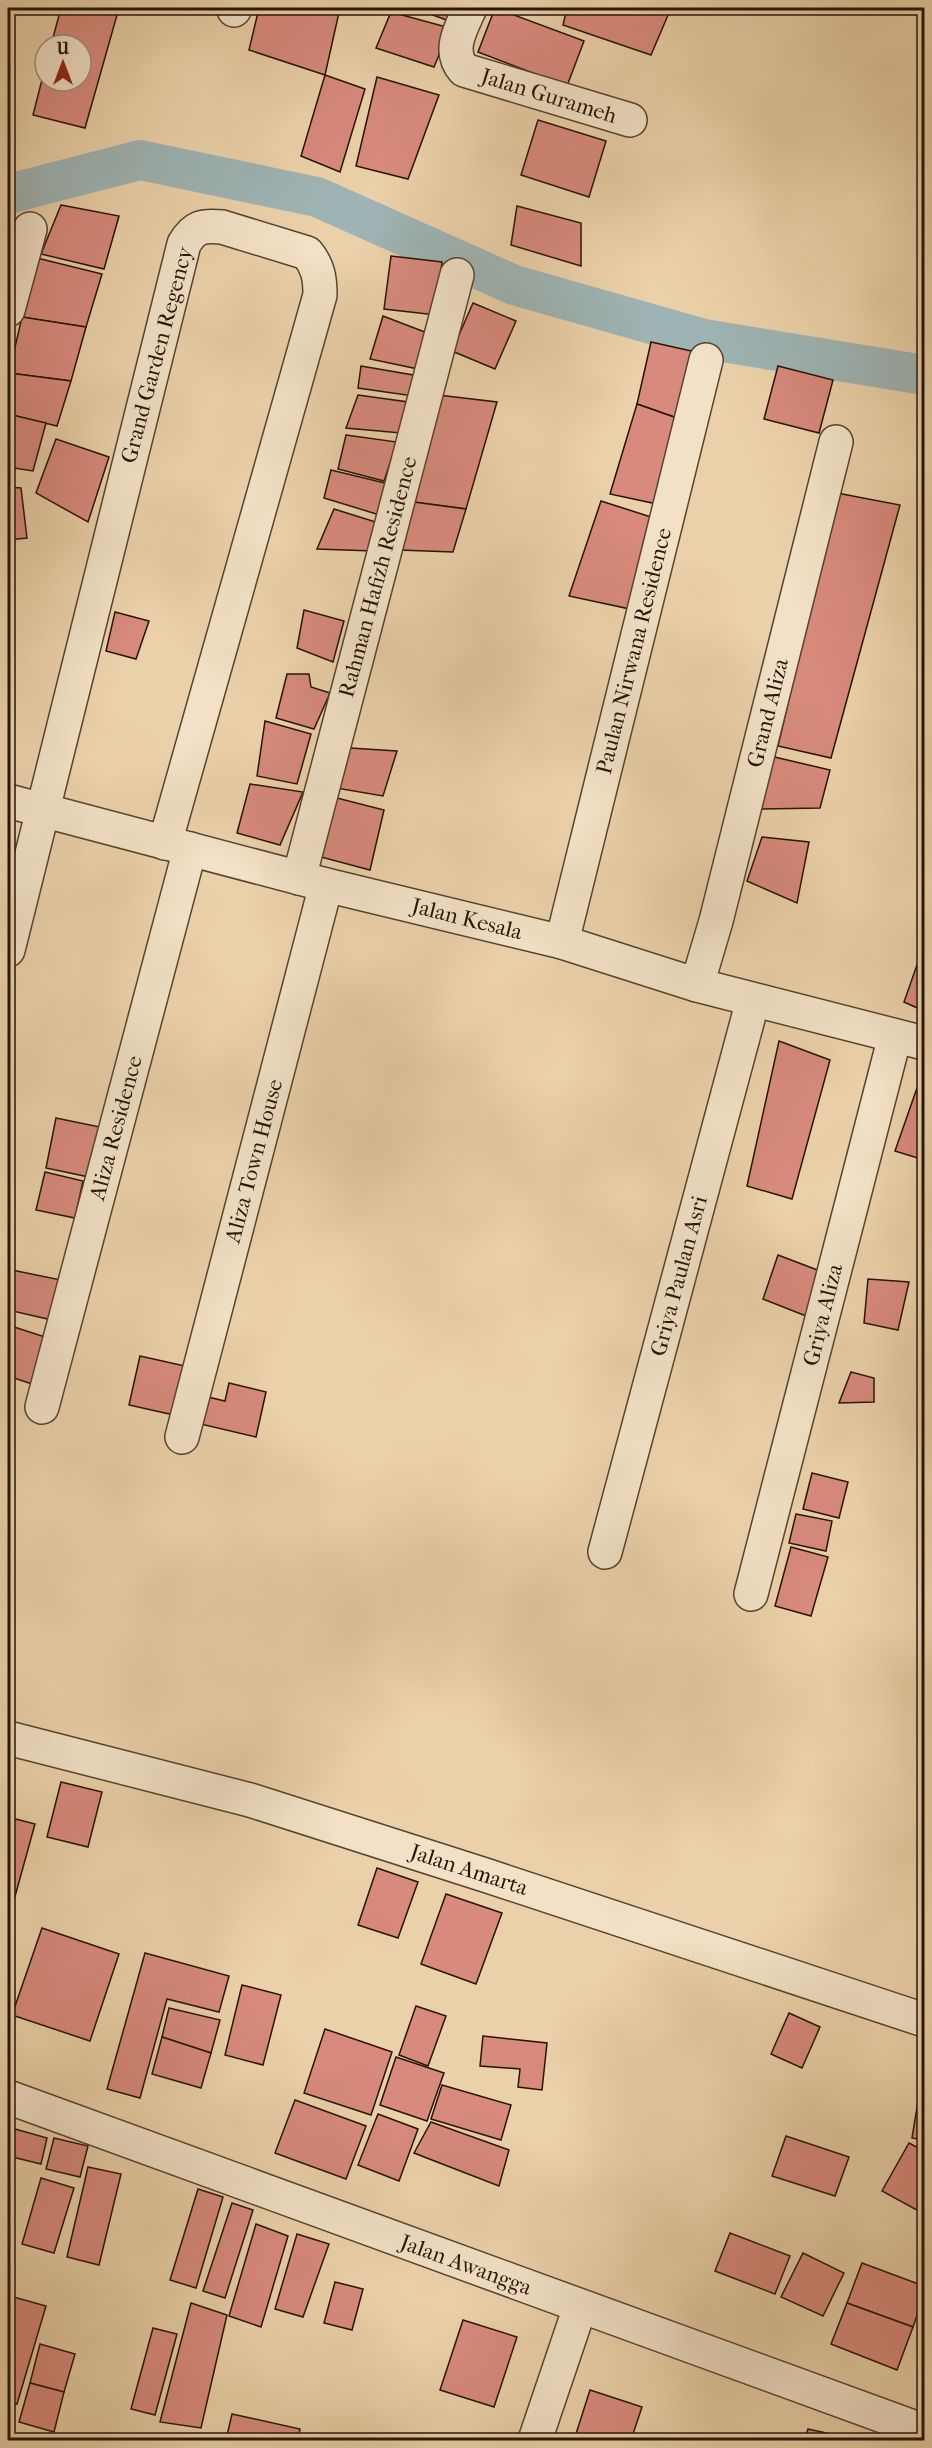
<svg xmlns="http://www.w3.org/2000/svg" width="932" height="2448" viewBox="0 0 932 2448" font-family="'IM FELL French Canon',serif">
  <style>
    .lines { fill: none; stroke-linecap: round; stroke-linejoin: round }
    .canal { stroke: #9eb4b4; stroke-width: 40 }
    .building { fill: #d88a7d; stroke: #251409; stroke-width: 1.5 }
    .street-casing { stroke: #564331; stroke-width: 36 }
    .street { stroke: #f2e1c7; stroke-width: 33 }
    .labels { text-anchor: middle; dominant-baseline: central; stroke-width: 5; stroke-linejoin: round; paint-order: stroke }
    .street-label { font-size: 22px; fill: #251409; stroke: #f2e1c7 }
  </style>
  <rect width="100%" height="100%" fill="#ebd1a9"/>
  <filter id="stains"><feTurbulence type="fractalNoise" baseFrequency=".00333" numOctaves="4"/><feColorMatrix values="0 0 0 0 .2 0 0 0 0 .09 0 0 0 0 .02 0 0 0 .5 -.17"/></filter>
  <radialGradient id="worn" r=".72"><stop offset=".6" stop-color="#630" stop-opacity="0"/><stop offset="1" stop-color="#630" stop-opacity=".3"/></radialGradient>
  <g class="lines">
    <polyline class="canal" points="8,194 140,160 317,197 514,285 704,339 924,375"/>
  </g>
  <g class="building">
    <polygon points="61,8 119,8 85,128 33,115 45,68 45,81 81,81 81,45 51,45"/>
    <polygon points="259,8 340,8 325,75 249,50"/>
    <polygon points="414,8 463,8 457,24"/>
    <polygon points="495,8 584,41 567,86 478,52"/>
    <polygon points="567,8 671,8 651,55 563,25"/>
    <polygon points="391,12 450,28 434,67 376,48"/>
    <polygon points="325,75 365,89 340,172 301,156"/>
    <polygon points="377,77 439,95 408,179 356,166"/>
    <polygon points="538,120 606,141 589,197 521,175"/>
    <polygon points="61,205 119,216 104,269 41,254"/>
    <polygon points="517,206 581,223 581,266 511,245"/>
    <polygon points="391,256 442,262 436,315 384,309"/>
    <polygon points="37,258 102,274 86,327 22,317"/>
    <polygon points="473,303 516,321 495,369 452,351"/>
    <polygon points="383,316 430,334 423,370 370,359"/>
    <polygon points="22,317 86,327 71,381 9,373"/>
    <polygon points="651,342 696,352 677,418 637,404"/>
    <polygon points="361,366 413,375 413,396 358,388"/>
    <polygon points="778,366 833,380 819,433 764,419"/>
    <polygon points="9,373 71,381 57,426 8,414"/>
    <polygon points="358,395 408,402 401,433 346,428"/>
    <polygon points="438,395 497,402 466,509 406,501"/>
    <polygon points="637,404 677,418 657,504 610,494"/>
    <polygon points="8,414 46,423 33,471 8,467"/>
    <polygon points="346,435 397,442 384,481 338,469"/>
    <polygon points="56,439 109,457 88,522 36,493"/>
    <polygon points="331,470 393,485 383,516 324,498"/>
    <polygon points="8,487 21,488 27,538 8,540"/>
    <polygon points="837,493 900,505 831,758 778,746"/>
    <polygon points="406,501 466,509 453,552 399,550"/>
    <polygon points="601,501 651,517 630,609 569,596"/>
    <polygon points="334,509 382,524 373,551 317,549"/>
    <polygon points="304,610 344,621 333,662 297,648"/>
    <polygon points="115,612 149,621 136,659 106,651"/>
    <polygon points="287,674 309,674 311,687 330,693 314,729 276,718"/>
    <polygon points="265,721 311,734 297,784 257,776"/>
    <polygon points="350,748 397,751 383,796 336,788"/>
    <polygon points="766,755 830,770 820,808 760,809"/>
    <polygon points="250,784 303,792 280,845 237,833"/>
    <polygon points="333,797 384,810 370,870 321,857"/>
    <polygon points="762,837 809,842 797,903 747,881"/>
    <polygon points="924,945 924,1011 904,1002"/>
    <polygon points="779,1041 830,1060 792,1199 747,1186"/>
    <polygon points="917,1088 924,1090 924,1160 895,1151"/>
    <polygon points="56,1118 100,1127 89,1177 46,1168"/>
    <polygon points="45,1172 83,1181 75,1218 36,1210"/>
    <polygon points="778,1255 820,1271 806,1316 763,1299"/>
    <polygon points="12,1270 61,1280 52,1320 8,1310 8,1287"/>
    <polygon points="868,1279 909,1282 898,1330 864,1323"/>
    <polygon points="8,1325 51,1339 35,1385 8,1376"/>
    <polygon points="140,1356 185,1366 174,1415 129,1405"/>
    <polygon points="851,1372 874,1378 874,1402 839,1403"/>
    <polygon points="229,1383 266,1392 256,1437 192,1422 199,1395 225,1401"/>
    <polygon points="812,1473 848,1482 839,1518 803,1509"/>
    <polygon points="796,1514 832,1521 826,1551 789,1543"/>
    <polygon points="791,1547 828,1557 811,1616 775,1606"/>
    <polygon points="61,1782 102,1792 88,1847 47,1837"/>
    <polygon points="8,1817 35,1824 11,1911 8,1910"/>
    <polygon points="377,1868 418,1882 398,1938 358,1925"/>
    <polygon points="446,1894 502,1913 476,1984 421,1964"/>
    <polygon points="42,1928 119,1954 90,2041 12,2015"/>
    <polygon points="145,1953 229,1976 219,2012 167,1999 140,2098 107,2089"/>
    <polygon points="242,1985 281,1995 263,2065 225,2055"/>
    <polygon points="416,2006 446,2016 428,2066 399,2055"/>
    <polygon points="169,2008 220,2020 211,2053 162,2037"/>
    <polygon points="789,2013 820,2027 802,2068 771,2054"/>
    <polygon points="325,2029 392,2052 371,2115 304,2093"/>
    <polygon points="483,2036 547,2043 542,2090 518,2087 520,2069 480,2066"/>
    <polygon points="162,2037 211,2053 201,2088 152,2074"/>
    <polygon points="396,2057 444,2073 427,2121 380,2105"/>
    <polygon points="921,2083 924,2084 924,2140 912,2138"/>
    <polygon points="442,2085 511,2105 501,2140 431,2119"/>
    <polygon points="295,2100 366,2126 346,2179 275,2153"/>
    <polygon points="378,2114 418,2129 399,2181 358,2165"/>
    <polygon points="431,2122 509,2150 499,2186 414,2153"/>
    <polygon points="15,2129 47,2138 41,2164 8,2156"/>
    <polygon points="786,2136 849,2157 835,2196 772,2176"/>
    <polygon points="54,2138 88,2146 80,2177 46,2169"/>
    <polygon points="909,2143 924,2151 924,2214 882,2191"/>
    <polygon points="88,2167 121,2174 99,2265 67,2257"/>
    <polygon points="41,2178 74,2188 54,2253 22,2244"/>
    <polygon points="198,2189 223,2197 196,2288 170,2280"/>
    <polygon points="232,2203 253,2210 225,2298 203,2291"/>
    <polygon points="256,2224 288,2236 261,2327 229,2316"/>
    <polygon points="730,2233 790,2256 775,2294 715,2271"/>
    <polygon points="297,2234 329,2244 303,2317 275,2309"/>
    <polygon points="803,2253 844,2273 823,2316 781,2297"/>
    <polygon points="862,2263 924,2286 924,2295 913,2327 847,2303"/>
    <polygon points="335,2282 363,2289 352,2330 324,2323"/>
    <polygon points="10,2296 46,2306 17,2404 8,2402 8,2303"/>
    <polygon points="191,2303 227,2315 201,2428 160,2422"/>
    <polygon points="847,2303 913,2327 897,2370 831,2344"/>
    <polygon points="463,2320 517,2337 494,2407 440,2390"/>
    <polygon points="153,2328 177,2334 155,2415 131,2409"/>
    <polygon points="40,2344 75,2354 64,2392 30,2383"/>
    <polygon points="30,2383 64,2392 54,2432 19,2422"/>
    <polygon points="590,2390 642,2407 631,2440 574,2440"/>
    <polygon points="232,2414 300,2429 298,2440 226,2440"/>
    <polygon points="808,2429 858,2440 805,2440"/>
  </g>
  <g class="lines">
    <defs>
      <g id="street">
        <path d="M470 8C461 28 447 51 464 70L630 120"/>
        <polyline points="234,10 235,8"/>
        <polyline points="8,310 30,229"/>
        <polyline points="8,801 326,885 562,942 697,985 924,1043"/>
        <polyline points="299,878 457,275"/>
        <polyline points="562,942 706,360"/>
        <path d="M8 950 184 244C194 227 202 225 222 227L307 253C318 266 320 278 320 295L165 843"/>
        <polyline points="697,985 716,921 836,442"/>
        <polyline points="42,1407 190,849"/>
        <polyline points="182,1437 326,885"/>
        <polyline points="605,1552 753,1000"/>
        <polyline points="751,1594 895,1036"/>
        <polyline points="8,1738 250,1800 488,1876 924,2020"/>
        <polyline points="8,2097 924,2431"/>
        <polyline points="535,2440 580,2307"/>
      </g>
    </defs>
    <use href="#street" class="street-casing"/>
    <use href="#street" class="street"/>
  </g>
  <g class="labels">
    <g class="street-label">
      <text transform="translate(549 96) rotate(17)">Jalan Gurameh</text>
      <text transform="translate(157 355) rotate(-75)">Grand Garden Regency</text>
      <text transform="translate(378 577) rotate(-75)">Rahman Hafizh Residence</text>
      <text transform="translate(634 651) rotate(-76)">Paulan Nirwana Residence</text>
      <text transform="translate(768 713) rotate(-76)">Grand Aliza</text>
      <text transform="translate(467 919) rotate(14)">Jalan Kesala</text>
      <text transform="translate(116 1128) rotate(-75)">Aliza Residence</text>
      <text transform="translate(254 1161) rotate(-75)">Aliza Town House</text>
      <text transform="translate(679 1276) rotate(-75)">Griya Paulan Asri</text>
      <text transform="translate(823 1315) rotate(-76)">Griya Aliza</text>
      <text transform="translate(469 1870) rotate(18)">Jalan Amarta</text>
      <text transform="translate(466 2265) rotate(20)">Jalan Awangga</text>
    </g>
  </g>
  <rect width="932" height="2448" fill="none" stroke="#ebd1a9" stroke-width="30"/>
  <rect x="9" y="9" width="914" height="2430" fill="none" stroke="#251409" stroke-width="3"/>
  <rect x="15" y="15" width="902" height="2418" fill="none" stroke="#251409" stroke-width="1.5"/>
  <g transform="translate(63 63)"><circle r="28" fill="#f2e1c7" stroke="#a08f7b" stroke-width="1.5"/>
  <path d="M0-4.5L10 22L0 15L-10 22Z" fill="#8f2418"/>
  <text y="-9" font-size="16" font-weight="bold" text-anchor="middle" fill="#251409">U</text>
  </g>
  <rect width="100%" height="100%" filter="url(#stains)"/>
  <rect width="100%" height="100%" fill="url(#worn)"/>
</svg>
